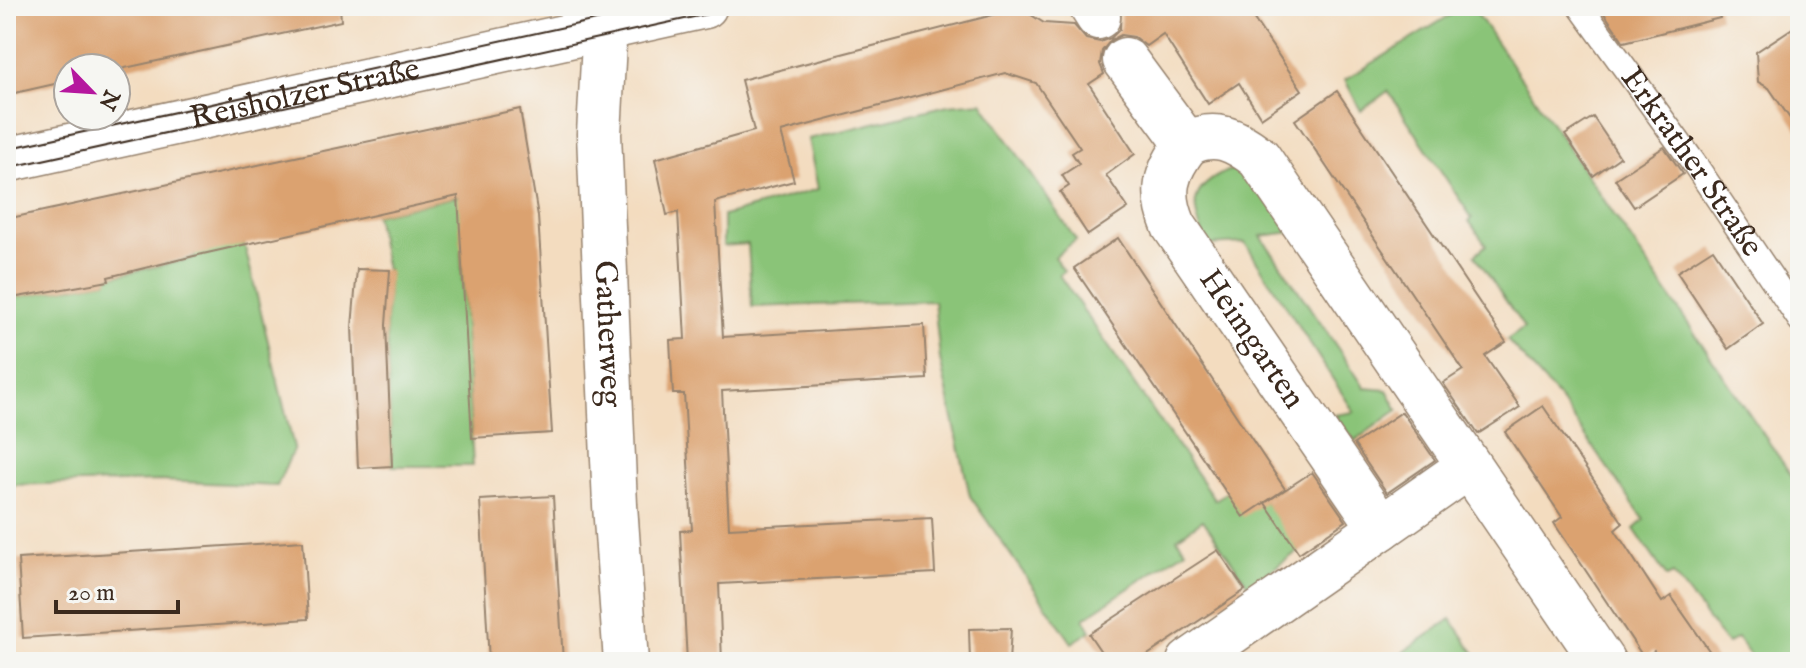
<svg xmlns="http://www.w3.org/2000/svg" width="1806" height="668" viewBox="0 0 1806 668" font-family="'IM FELL English',serif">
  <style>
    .green { fill: #8ac478; stroke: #62774b; stroke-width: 2 }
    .building { fill: #dba26f }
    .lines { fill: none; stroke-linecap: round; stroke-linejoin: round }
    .service-casing { stroke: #97836e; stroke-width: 27 }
    .minor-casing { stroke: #97836e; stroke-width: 47 }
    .primary-casing { stroke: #97836e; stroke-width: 47 }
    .service { stroke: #fff; stroke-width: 24 }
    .minor { stroke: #fff; stroke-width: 44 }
    .primary { stroke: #fff; stroke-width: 44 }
    .tram { stroke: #3b2a1e; stroke-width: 2 }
    .labels { text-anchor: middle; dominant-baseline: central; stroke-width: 6; stroke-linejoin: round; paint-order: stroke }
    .street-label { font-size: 32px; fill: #3b2a1e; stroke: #f6f6f2 }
  </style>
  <rect width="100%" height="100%" fill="#f6f6f2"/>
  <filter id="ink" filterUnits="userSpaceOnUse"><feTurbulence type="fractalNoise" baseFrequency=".0125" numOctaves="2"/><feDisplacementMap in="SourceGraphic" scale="16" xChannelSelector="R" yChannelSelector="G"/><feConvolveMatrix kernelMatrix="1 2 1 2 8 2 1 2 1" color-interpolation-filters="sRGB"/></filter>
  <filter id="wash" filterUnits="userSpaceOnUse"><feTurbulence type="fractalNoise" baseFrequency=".006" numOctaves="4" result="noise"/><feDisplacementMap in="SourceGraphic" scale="32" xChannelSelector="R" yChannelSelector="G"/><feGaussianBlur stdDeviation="1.8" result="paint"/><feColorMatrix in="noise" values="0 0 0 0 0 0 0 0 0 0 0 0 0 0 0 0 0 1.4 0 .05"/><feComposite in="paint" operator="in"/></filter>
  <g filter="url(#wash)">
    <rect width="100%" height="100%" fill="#f3dcbf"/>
    <g class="green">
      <polygon points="1465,6 1472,6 1800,488 1800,662 1755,662 1737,638 1727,644 1673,574 1667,577 1634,529 1644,520 1558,397 1507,340 1524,328 1475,255 1486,245 1469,221 1472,218 1388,91 1361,111 1345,80"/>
      <polygon points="982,102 1076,240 1054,257 1064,271 1059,275 1215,500 1230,490 1264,500 1300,550 1249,586 1203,520 1177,538 1186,550 1084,618 1091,631 1072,643 970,496 940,359 934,301 752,307 748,244 723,246 723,216 818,189 808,139 948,105"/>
      <path d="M1230 170 1248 171 1293 232 1261 236 1365 388 1387 390 1398 410 1354 441 1335 415 1354 412 1245 243 1208 245C1190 207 1187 188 1230 170Z"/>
      <polygon points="482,191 461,252 473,466 392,466 386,325 389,270 386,270 375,215"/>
      <polygon points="243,239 294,448 277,486 160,481 6,485 6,299 108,281 108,277 195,258 193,250"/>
      <polygon points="1451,619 1481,662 1389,662"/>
    </g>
    <g id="blocks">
      <g class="building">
        <polygon points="6,6 340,6 341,21 116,70 68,68 68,81 6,95"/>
        <polygon points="1125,6 1245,6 1302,90 1261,118 1239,83 1208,104 1163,34 1146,46 1134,37 1121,35 1111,40 1102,51 1100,64 1104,74 1089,84 1135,154 1106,175 1128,208 1088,235 1060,192 1069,186 1062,175 1079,164 1072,153 1080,148 1036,83 1005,73 781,132 794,181 715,202 723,337 924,325 927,379 722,391 729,528 932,518 935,573 719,584 722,662 687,662 680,531 692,530 684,394 673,394 670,340 685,339 678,212 667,215 655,159 754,131 741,80 1020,8 1044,23 1074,25 1086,39 1100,42 1111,38 1120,29 1121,8"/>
        <polygon points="1599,6 1718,6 1720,18 1624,42"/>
        <polygon points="1800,23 1800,133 1769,88 1758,82 1756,52"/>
        <polygon points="1337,91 1506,342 1485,356 1520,407 1478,434 1443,383 1463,370 1295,120"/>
        <polygon points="520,109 538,216 552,433 472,438 458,196 194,256 108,277 109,281 6,299 6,219"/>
        <polygon points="1593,117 1620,157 1593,176 1565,135"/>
        <polygon points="1664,147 1683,174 1634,207 1615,179"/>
        <polygon points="1118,238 1285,489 1243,517 1074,268"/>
        <polygon points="1713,249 1763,324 1728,349 1677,272"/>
        <polygon points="357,269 390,270 386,325 392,466 358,468 352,327"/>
        <polygon points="1543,406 1623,523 1615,530 1662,602 1671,596 1717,662 1662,662 1654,651 1644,658 1554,523 1562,517 1505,432"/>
        <polygon points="1402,412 1435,460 1387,493 1354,444"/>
        <polygon points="1312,472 1346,521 1299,553 1265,503"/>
        <polygon points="553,496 563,662 489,662 480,500"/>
        <polygon points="303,541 308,619 23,638 18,559"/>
        <polygon points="1218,550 1245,590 1137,662 1108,662 1089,634"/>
        <polygon points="1011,628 1009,662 970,662 969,629"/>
      </g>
    </g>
  </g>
  <g filter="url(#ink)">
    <use href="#blocks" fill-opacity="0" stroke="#97836e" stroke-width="2"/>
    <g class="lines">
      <defs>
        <g id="service">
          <path id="s1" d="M1580 6 1696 166 1800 320"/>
        </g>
        <g id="minor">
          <path id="s2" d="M606 6 599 134 615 505 626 662"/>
          <polyline points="1091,6 1098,17"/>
          <path id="s3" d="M1125 60 1187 144C1165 173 1160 192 1174 226L1381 528 1189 662"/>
          <path d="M1187 144C1215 129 1236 140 1259 158L1603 662"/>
          <polyline points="1381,528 1468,467"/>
        </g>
        <g id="primary">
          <path id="s4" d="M6 160 705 6"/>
        </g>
      </defs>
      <use href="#service" class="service-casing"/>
      <use href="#minor" class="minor-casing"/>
      <use href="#primary" class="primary-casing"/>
      <use href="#service" class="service"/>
      <use href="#minor" class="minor"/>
      <use href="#primary" class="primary"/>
      <g class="tram">
        <polyline points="6,149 660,6"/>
        <polyline points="6,168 744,6"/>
      </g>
    </g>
  </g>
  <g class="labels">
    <g class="street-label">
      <text stroke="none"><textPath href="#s4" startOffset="306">Reisholzer Straße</textPath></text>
      <text stroke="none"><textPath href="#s1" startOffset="192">Erkrather Straße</textPath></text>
      <text stroke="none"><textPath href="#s2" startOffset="328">Gatherweg</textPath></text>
      <text stroke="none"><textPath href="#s3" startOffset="330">Heimgarten</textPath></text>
    </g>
  </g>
  <rect width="1806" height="668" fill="none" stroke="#f6f6f2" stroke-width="32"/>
  <g transform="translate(92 92) rotate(115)"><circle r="38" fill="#f6f6f2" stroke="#aba49d" stroke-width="2"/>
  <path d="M0-6L14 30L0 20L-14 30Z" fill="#b5179e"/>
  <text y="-12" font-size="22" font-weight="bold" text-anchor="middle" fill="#3b2a1e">N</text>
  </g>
  <path d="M56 600v12h122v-12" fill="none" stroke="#3b2a1e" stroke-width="4"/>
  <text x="68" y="600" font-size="24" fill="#3b2a1e" stroke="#f6f6f2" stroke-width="6" paint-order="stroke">20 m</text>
</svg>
